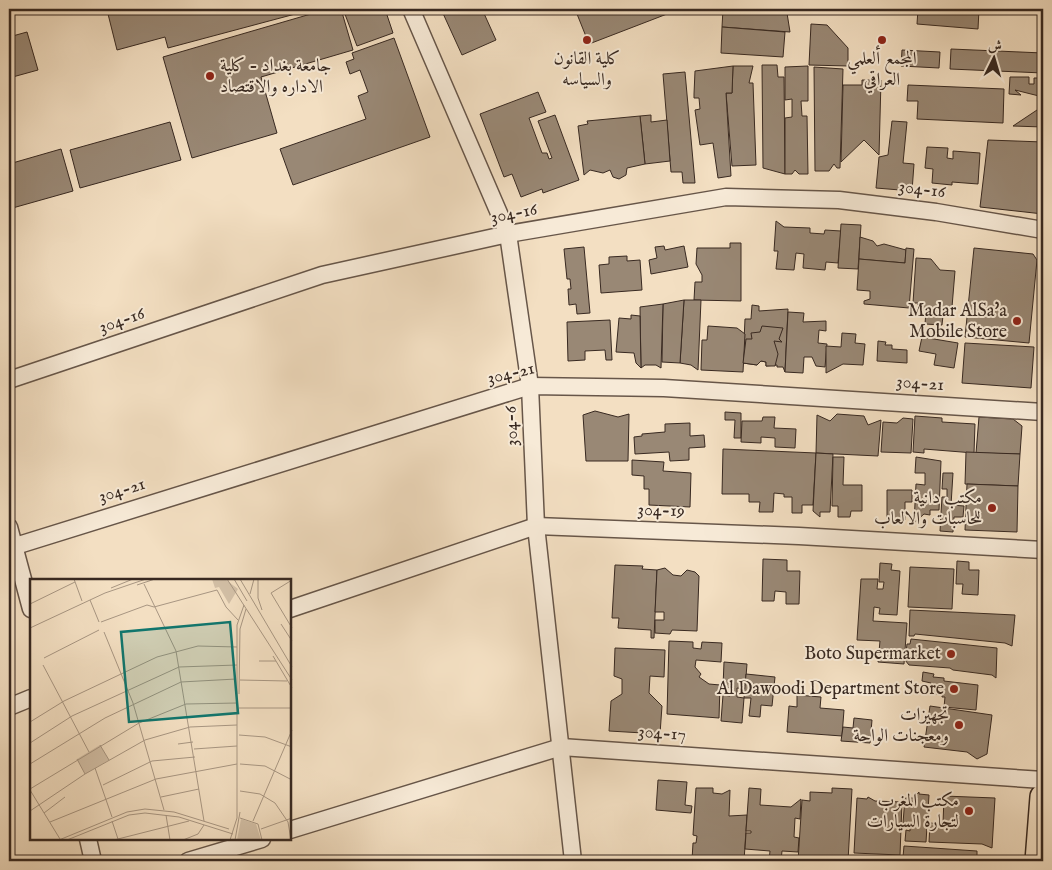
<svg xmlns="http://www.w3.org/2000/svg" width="1052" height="870" viewBox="0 0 1052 870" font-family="'IM FELL English',Amiri,serif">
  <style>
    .building { fill: #998875; stroke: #382921 }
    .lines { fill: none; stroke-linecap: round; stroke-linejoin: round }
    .street-casing { stroke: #675649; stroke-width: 19 }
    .primary-casing { stroke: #382921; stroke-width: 28 }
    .street { stroke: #f7ead7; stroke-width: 16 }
    .primary { stroke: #f3dfc2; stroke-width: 25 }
    .poi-dot { fill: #8f2418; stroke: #f7ead7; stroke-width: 2 }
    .labels { text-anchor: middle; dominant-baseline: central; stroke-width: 4; stroke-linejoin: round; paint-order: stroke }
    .poi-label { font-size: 18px; fill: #382921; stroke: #f7ead7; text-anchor: end }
    .street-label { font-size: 18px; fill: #382921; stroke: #f7ead7 }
    .inset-road { fill: none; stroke: #a89682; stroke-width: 1 }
    .view { fill: #0f766e; fill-opacity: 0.15; stroke: #0f766e; stroke-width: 2.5 }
    .inset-edge { fill: none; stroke: #382921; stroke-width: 2.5 }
  </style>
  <rect width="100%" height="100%" fill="#f3dfc2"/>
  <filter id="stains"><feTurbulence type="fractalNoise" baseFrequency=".004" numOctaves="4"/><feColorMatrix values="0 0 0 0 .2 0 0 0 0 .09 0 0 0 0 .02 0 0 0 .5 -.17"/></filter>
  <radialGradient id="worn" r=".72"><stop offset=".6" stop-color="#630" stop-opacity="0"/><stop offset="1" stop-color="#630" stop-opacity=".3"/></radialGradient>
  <g class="building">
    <polygon points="314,9 168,48 165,37 117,50 107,10"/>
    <polygon points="328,9 341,9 353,50 261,77 277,133 192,158 163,57"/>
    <polygon points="343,9 385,9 393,33 357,46"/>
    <polygon points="441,9 482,9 496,40 462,55"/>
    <polygon points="575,9 680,9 589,44"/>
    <polygon points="723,9 787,13 790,32 722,27"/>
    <polygon points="918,9 979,9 978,29 917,24"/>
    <polygon points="811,24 827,25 848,48 848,66 809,65"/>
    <polygon points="722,27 785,32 783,57 721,53"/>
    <polygon points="27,32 38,70 9,78 9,37"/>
    <polygon points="394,38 430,137 293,185 280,149 366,119 358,96 368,92 360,70 350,74 346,62 354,59 352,53"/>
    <polygon points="951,49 1043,53 1043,73 950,69"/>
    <polygon points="902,50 940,52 939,68 901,66"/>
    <polygon points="762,65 777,65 778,77 784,77 785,174 763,168"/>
    <polygon points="733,66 753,66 749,83 753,83 756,165 732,166 726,93 732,93"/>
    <polygon points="733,66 732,93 726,93 731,176 718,178 713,143 700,145 695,110 700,109 699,98 694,98 694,94 695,71"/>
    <polygon points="808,66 808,101 801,101 802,116 807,116 808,174 799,174 795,170 792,174 785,174 785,118 792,117 792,99 785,100 785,67"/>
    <polygon points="814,67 843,69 840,168 837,168 834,164 829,171 815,171"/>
    <polygon points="685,72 695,183 683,183 682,172 671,172 663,74"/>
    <polygon points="1010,77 1029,77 1029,84 1034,84 1034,78 1043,78 1043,97 1015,90 1021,95 1009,94"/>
    <polygon points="862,80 881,80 879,155 864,140 841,162 843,85 862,85"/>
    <polygon points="908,85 1004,89 1003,123 917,119 918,101 907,101"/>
    <polygon points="538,92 546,112 529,118 542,153 547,153 549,159 552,158 538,121 555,115 579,180 543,193 542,189 521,197 512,174 504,177 480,114"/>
    <polygon points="1043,106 1043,127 1013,126"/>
    <polygon points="651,115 651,122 667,120 670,161 645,164 640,116"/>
    <polygon points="640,116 645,164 627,168 626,175 619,179 613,177 610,170 603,173 590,170 584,175 578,126 588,124 587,121"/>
    <polygon points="892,121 907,122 903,163 914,164 912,191 876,188 879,157 888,155"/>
    <polygon points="170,122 181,160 80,188 70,150"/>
    <polygon points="988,140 1043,142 1043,214 980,207"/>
    <polygon points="927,147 948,148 947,158 953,159 953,151 980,153 978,184 952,182 952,185 932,183 933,169 925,168"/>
    <polygon points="61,149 73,191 9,209 9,164"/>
    <polygon points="776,221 784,227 810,228 810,233 824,234 825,230 841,231 838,263 826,262 825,270 803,268 804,254 796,253 794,270 776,269 778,251 774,251"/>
    <polygon points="841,224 861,225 858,269 838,268"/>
    <polygon points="860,237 873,241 877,246 884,244 906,250 905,263 859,259"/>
    <polygon points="730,243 741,243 741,301 694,300 695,282 702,282 702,275 696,264 697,248 730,248"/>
    <polygon points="664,246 665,250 684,246 688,267 651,274 649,260 657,258 655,247"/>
    <polygon points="584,247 590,313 577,314 576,304 569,305 568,289 571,289 570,279 567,279 564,249"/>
    <polygon points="906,248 914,249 909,308 864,304 864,301 870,299 870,291 857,290 859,259 905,263"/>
    <polygon points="974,248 1033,254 1037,260 1029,343 965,337"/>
    <polygon points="627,256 627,261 640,260 642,290 601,293 599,265 609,264 609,257"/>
    <polygon points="916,258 931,259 940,270 955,271 952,307 944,306 942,325 925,324 926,311 917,310 918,303 913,303"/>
    <polygon points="684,300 701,300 698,370 691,365 680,363"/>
    <polygon points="684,300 680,363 662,362 663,304"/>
    <polygon points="663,304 661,368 656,365 645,365 641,368 640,307"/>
    <polygon points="752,305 759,306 759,311 788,309 785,372 783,367 777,367 777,365 766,366 766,362 761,361 757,365 743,363 745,319 751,319"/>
    <polygon points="788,312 804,313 803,322 826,321 826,331 819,330 818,343 827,344 825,367 816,366 812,357 804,357 803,373 785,372"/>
    <polygon points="631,315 640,316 641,368 636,363 634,353 616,352 619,318 631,319"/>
    <polygon points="610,320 612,360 606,360 605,350 585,351 585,360 568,361 567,322"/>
    <polygon points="708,326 737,328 745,334 743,372 701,370 702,340 707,340"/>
    <polygon points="762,326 783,328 779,339 782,342 774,341 778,354 775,366 766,366 766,362 761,361 757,365 743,363 746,339 752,339 751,333 760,332"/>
    <polygon points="842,333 856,334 855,343 865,344 863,365 843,364 826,373 826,346 841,347"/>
    <polygon points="922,337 958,343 954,368 934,365 936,354 919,351"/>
    <polygon points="878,341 886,342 885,345 892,345 892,349 907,350 907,363 877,361"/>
    <polygon points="965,343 1034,347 1031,388 962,383"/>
    <polygon points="595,411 618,417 629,414 628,461 586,461 583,415"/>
    <polygon points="725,412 741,413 741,438 734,438 735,420 725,420"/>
    <polygon points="837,414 864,416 868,425 881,420 878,456 816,453 817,415 830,421"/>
    <polygon points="915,416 942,418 942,422 975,424 974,453 924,449 924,453 913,452"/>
    <polygon points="763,417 775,417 774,428 796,429 795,448 775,447 775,438 761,437 761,443 741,442 742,421 762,421"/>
    <polygon points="979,417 1013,419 1022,426 1020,454 976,453"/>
    <polygon points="903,418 913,419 911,453 881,452 883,422 897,423"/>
    <polygon points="690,423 690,436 704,435 705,447 689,448 689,460 670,461 669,452 635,454 634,437 642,436 642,434 665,432 665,424"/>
    <polygon points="723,449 816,453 813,505 802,505 802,513 792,513 792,497 784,497 784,494 774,493 773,512 759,512 760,502 749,502 749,494 722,494"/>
    <polygon points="966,452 1020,454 1018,486 965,484"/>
    <polygon points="816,453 833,454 830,512 820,512 820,517 813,511"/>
    <polygon points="833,457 844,457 843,485 862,485 862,511 851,511 850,517 838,517 838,506 832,506"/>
    <polygon points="916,457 941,461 939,510 930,510 930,515 924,514 914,523 916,484 925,485 925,473 915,473"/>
    <polygon points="632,460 664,462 663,471 691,473 690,507 649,505 649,489 644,489 644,476 632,475"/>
    <polygon points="943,473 953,473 951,505 964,506 963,517 954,517 953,532 940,531 942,497 947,497 947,489 942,489"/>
    <polygon points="967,484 1018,486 1017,532 965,530"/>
    <polygon points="887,490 912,490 912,502 905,502 905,520 887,520"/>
    <polygon points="763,559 787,560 787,571 800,571 799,604 786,604 786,592 775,591 774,601 762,601"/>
    <polygon points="957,561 969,562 969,570 979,570 978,595 962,594 963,584 956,584"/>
    <polygon points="880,563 892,564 891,570 900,571 897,615 879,614 880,608 874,607 873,621 907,623 904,664 878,662 880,641 857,640 861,579 878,579 877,589 883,589 884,582 879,582"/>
    <polygon points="615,565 643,566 642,569 657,570 654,638 651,638 651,630 618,628 619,618 612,618"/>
    <polygon points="910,567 954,569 952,609 908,607"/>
    <polygon points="665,568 673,575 681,576 687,570 695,572 699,576 697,631 672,630 670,634 655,633 655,620 664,620 664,612 655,612 657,570"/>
    <polygon points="910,610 1015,615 1012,646 1005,643 915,634 914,636 909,636"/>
    <polygon points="911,639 997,648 996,678 992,675 953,670 950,668 909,665 905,660 907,644 910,644"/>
    <polygon points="669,641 693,642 693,648 701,649 702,642 722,643 721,662 696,660 695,667 701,674 699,677 709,684 720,685 719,718 667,714"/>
    <polygon points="615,648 665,650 664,677 650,676 649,693 662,706 660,734 609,731 611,701 622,694 622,679 614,676"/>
    <polygon points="724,662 747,664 745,689 737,688 737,697 744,698 742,723 721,721 723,695 730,696 730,688 723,687"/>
    <polygon points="923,672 934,674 933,677 944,678 944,681 978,685 976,710 944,707 945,697 942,697 942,695 930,693 931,683 922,681"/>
    <polygon points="746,674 775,677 772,706 761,705 760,717 749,716 751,698 744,698"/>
    <polygon points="797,695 821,697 820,708 844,710 842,736 787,732 789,706 797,707"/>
    <polygon points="930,706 992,715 987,754 977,759 967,752 924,747"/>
    <polygon points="854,718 872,720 870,743 841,741 843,727 853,728"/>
    <polygon points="658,780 687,782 685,805 692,806 691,813 656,810"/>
    <polygon points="696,788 713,788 713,793 722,794 730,790 729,816 747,815 744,861 692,860 693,843 696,843 697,836 693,835"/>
    <polygon points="749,788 761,789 760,805 791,807 801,799 800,819 795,818 794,837 799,838 798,852 782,851 781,861 769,861 770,851 745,849 746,833 751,833 751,831 746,831"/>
    <polygon points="832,788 852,789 848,861 817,861 817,859 811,859 811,861 798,861 802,800 810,801 810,792 832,793"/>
    <polygon points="919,792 919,794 929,795 926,842 905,841 906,830 910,831 910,824 903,823 905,798 913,798"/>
    <polygon points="944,796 995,798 992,848 982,844 929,842 930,823 943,824"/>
    <polygon points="868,797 875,801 902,802 900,855 854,853 857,798 867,799"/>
    <polygon points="904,846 977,851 977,861 906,861 907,857 903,857"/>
  </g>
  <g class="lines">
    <defs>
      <g id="street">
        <polyline points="411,9 508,234 530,386 536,526 573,861"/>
        <polyline points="9,380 322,275 508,234 726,197 839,200 936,212 1043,230"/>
        <polyline points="9,527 31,609"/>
        <polyline points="9,548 530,386 664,388 1043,412"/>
        <polyline points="290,609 536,526 799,536 1043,550"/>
        <polyline points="9,707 31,698"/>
        <polyline points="290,830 561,747 1043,780"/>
        <polyline points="88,839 93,861"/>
        <polyline points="188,861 262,839"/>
      </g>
      <polyline id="primary" points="1038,861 1043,797"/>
    </defs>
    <use href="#street" class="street-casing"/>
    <use href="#primary" class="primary-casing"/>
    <use href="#street" class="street"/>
    <use href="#primary" class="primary"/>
  </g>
  <g class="poi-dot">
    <circle cx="587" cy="40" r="5"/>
    <circle cx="882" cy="40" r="5"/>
    <circle cx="210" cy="76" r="5"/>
    <circle cx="1017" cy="321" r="5"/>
    <circle cx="992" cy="508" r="5"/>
    <circle cx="951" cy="654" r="5"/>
    <circle cx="954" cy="689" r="5"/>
    <circle cx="959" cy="725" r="5"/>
    <circle cx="969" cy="811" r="5"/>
  </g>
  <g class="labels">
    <g class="poi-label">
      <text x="587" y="59" text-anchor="middle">كلية القانون<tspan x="587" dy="21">والسياسه</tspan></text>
      <text x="882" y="59" text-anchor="middle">المجمع ألعلمي<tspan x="882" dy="21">العراقي</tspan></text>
      <text x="220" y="66" text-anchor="start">جامعة بغداد - كلية<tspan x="220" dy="21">الاداره والاقتصاد</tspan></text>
      <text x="1007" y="311">Madar AlSa'a<tspan x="1007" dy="21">Mobile Store</tspan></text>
      <text x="982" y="498">مكتب دانية<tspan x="982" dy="21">للحاسبات والالعاب</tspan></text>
      <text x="941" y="654">Boto Supermarket</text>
      <text x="944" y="689">Al Dawoodi Department Store</text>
      <text x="949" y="715">تجهيزات<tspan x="949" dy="21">ومعجنات الواحة</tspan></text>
      <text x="959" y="801">مكتب المغرب<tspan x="959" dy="21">لتجارة السيارات</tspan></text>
    </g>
    <g class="street-label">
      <text transform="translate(922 190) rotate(7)">304-16</text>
      <text transform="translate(514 214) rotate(-11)">304-16</text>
      <text transform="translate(122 321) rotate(-19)">304-16</text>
      <text transform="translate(511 374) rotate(-13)">304-21</text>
      <text transform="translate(920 384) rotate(4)">304-21</text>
      <text transform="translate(512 426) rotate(-92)">304-6</text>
      <text transform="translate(122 491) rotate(-17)">304-21</text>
      <text transform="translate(661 511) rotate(2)">304-19</text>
      <text transform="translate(662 734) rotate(4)">304-17</text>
    </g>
  </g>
  <g transform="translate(30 579)">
    <rect width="261" height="261" fill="#f3dfc2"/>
    <path d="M182 0H195L208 10 199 25 189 8 185 9ZM70 166 79 181 55 195 47 180ZM211 240 226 245 231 261H207Z" fill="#d3c0a7"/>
    <path class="inset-road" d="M44 0 52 22M197 0 262 101M204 0 217 22M210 0 262 88M228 0V19L232 31M262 1 241 14 262 49M114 5 146 72 174 242M107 6 125 0M81 9 103 0M220 15 224 0M60 21 69 43M0 25 45 3M71 43 117 26 124 28 187 11 196 28 208 41M251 45 262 62M0 49 75 14 116 0M74 53 103 124 134 231M243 77 262 109M14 79 69 51M229 82H246M13 86 59 173M210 101 257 102M209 115 210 50 216 30M209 129H262M0 143 34 122 127 78 168 67 207 68M209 156 235 158 262 168M0 164 42 137 149 88 207 86M148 165 163 163M70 166 79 181M164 170 207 167M47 180 55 195M0 185 75 139 151 103 206 100M210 185 235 187 262 201M65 189 82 238M73 206 122 182 165 178M0 210 109 144 156 125 207 124M0 211 30 260M210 212 230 215 245 224 258 243 261 261M131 218 169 210M0 232 55 195 115 161 160 148 207 146M14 234 35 218M136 236 140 261M210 239 228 245 232 261M82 242 88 260M223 242 262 151M20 243 126 200 207 185M231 250 262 239M29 261 97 233 115 230 144 233 199 250M37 261 99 236 115 234 149 238 203 255M84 261 159 242M153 261 168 255 174 246M200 261 207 239V46L214 26M205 261 210 233"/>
    <path class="view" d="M200 43 208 134 99 143 91 53Z"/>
    <rect width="261" height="261" class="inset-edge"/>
  </g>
  <rect width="1052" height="870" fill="none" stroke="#f3dfc2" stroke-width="30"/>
  <rect x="10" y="10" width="1032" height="850" fill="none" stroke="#382921" stroke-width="2.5"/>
  <rect x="15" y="15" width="1022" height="840" fill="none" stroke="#382921"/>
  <g transform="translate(994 58) rotate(5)" stroke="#f7ead7" stroke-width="4" paint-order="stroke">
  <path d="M0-4L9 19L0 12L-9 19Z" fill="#382921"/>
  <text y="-8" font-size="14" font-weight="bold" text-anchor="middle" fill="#382921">ش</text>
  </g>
  <rect width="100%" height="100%" filter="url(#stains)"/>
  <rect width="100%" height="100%" fill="url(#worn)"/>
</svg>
